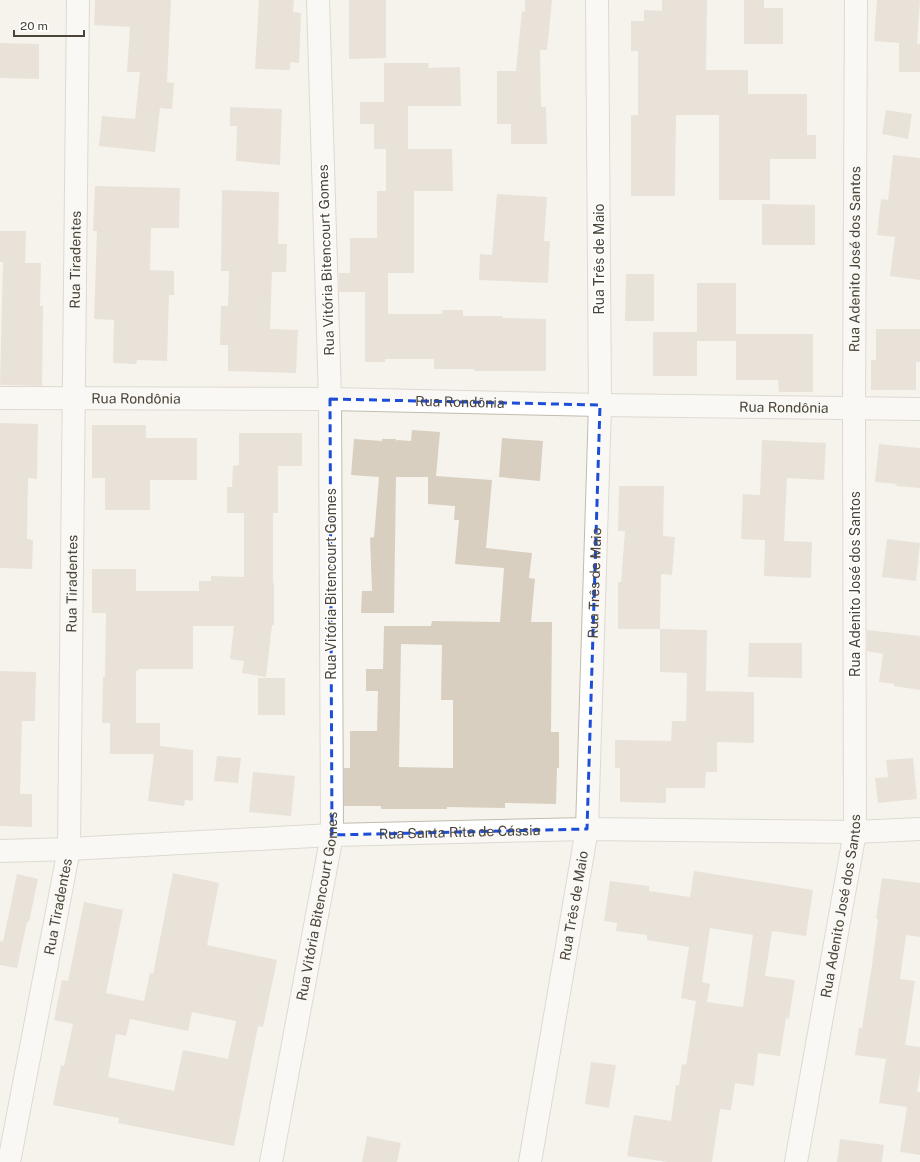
<svg xmlns="http://www.w3.org/2000/svg" width="920" height="1162" viewBox="0 0 920 1162" font-family="'Public Sans',sans-serif">
  <style>
    .building { fill: #d8cfc1; fill-rule: evenodd }
    .lines { fill: none; stroke-linecap: round; stroke-linejoin: round }
    .minor-casing { stroke: #c2bbae; stroke-width: 24 }
    .minor { stroke: #fff; stroke-width: 22 }
    .marked { fill: none; stroke: #1d4ed8; stroke-width: 3; stroke-dasharray: 8 5; stroke-linejoin: round }
    .labels { text-anchor: middle; dominant-baseline: central; stroke-width: 3; stroke-linejoin: round; paint-order: stroke }
    .street-label { font-size: 14px; fill: #4b4439; stroke: #fff }
  </style>
  <rect width="100%" height="100%" fill="#f6f3ec"/>
  <g class="building">
    <polygon points="95,0 171,0 167,82 174,83 172,109 160,108 155,152 99,146 102,116 135,119 140,72 127,72 130,27 94,25"/>
    <polygon points="259,0 294,0 293,12 301,13 299,63 290,62 290,70 255,69"/>
    <polygon points="349,0 386,0 386,58 349,59"/>
    <polygon points="525,0 552,0 547,50 540,50 541,107 546,107 547,144 511,144 511,124 497,124 497,71 516,71 522,11 525,12"/>
    <polygon points="662,0 707,0 706,70 748,70 748,94 807,94 807,135 816,135 816,159 770,159 770,200 719,200 719,115 676,115 675,196 631,196 631,115 638,115 638,51 631,51 631,21 644,21 644,10 662,11"/>
    <polygon points="744,0 764,0 764,8 783,8 783,44 744,44"/>
    <polygon points="877,0 920,0 917,44 920,44 920,72 899,72 899,43 874,41"/>
    <polygon points="0,43 39,44 39,79 0,78"/>
    <polygon points="384,63 429,63 428,68 460,67 461,106 408,106 408,149 452,149 453,191 414,191 414,273 388,273 388,314 442,314 442,310 463,310 463,316 503,316 503,318 546,319 546,371 474,371 474,369 434,369 434,359 385,359 385,362 365,362 365,292 339,292 339,273 350,273 350,238 377,238 377,191 386,191 386,149 374,149 374,124 360,124 360,102 384,102"/>
    <polygon points="230,107 282,109 280,165 236,161 237,126 230,126"/>
    <polygon points="886,110 912,114 908,139 882,134"/>
    <polygon points="893,155 920,158 920,280 890,276 895,237 877,235 881,199 888,200"/>
    <polygon points="95,186 180,188 179,228 151,228 150,270 174,271 174,295 169,295 167,361 137,360 136,364 113,363 114,320 94,319 97,231 93,231"/>
    <polygon points="222,190 279,192 278,244 287,244 286,272 272,272 270,329 298,330 296,373 228,371 228,345 220,345 221,306 228,306 229,271 221,271"/>
    <polygon points="497,194 547,197 544,241 550,241 548,283 479,280 480,254 492,255"/>
    <polygon points="762,204 815,205 815,245 762,245"/>
    <polygon points="0,231 26,231 25,263 41,263 40,306 43,306 42,386 0,385 3,262 0,262"/>
    <polygon points="626,274 654,274 654,321 625,321"/>
    <polygon points="697,283 736,283 736,341 697,341 697,376 653,376 653,332 697,332"/>
    <polygon points="876,329 920,329 920,362 916,362 916,390 871,390 871,360 876,360"/>
    <polygon points="736,334 813,334 813,392 779,392 778,380 736,380"/>
    <polygon points="0,423 38,424 37,479 28,478 27,539 33,540 32,569 0,568"/>
    <polygon points="92,425 146,425 146,438 197,438 197,480 150,480 150,510 105,510 105,478 92,478"/>
    <path d="M412 430 440 432 436 476 492 480 486 548 532 553 529 578 535 579 531 622H552L551 732H559V768H557L556 804 505 803V808L447 807V809H381V806H344V768H350V731H377L378 691H366V669H383L384 626H431L432 621 500 622 504 568 455 564 459 520H454L455 506 428 504V477H396L394 613H361L362 591H372L370 538 374 537 379 477 351 475 354 439 382 441V439H396L397 442V440L411 441ZM401 644 442 645 441 700H453V768L399 767Z"/>
    <polygon points="239,433 302,433 302,466 278,466 278,513 273,513 273,583 274,583 274,625 272,625 266,677 242,673 244,661 230,659 234,626 193,626 193,669 138,669 138,671 136,671 136,723 160,723 160,746 193,750 193,801 185,800 184,806 148,801 154,754 110,754 110,723 102,723 103,677 105,677 106,613 92,613 92,569 136,569 136,591 199,591 199,581 211,581 211,576 244,577 244,513 227,513 227,487 232,487 233,466 239,465"/>
    <polygon points="502,438 543,441 540,481 499,477"/>
    <polygon points="762,440 826,443 824,480 787,478 784,541 812,542 811,578 764,576 765,540 741,539 743,494 760,495"/>
    <polygon points="879,444 920,448 920,488 896,486 897,484 875,482"/>
    <polygon points="619,486 664,486 663,536 675,537 672,575 661,574 660,629 618,629 618,582 621,582 625,531 618,531"/>
    <polygon points="887,539 920,543 916,581 882,577"/>
    <polygon points="660,629 707,630 706,691 754,692 754,743 717,742 717,772 706,772 705,788 666,788 666,803 620,802 620,768 615,768 615,740 671,741 672,721 686,721 687,673 660,672"/>
    <polygon points="867,630 920,636 920,690 894,686 894,684 879,682 883,654 867,651"/>
    <polygon points="749,643 802,643 802,678 748,677"/>
    <polygon points="0,671 36,672 35,721 22,721 20,794 32,794 32,827 0,826"/>
    <rect x="258" y="678" width="27" height="37"/>
    <polygon points="217,756 241,758 238,783 214,781"/>
    <polygon points="913,758 917,799 878,803 875,778 888,777 886,760"/>
    <polygon points="253,772 295,776 291,816 249,812"/>
    <path d="M694 871 813 890 806 936 772 931 765 976 795 980 789 1019 786 1018 780 1056 758 1053 754 1086 735 1083 731 1110 720 1109 712 1162H668L627 1156 634 1115 671 1121 676 1085H679L682 1064 686 1065 696 1001 681 998 689 947 647 940V935L616 931 617 923 604 921 610 881 649 886V891L690 897ZM710 928 753 935 743 1007 707 1002 710 984 702 982Z"/>
    <path d="M173 873 219 883 207 945 277 960 263 1027 258 1026 234 1146 118 1123 119 1118 53 1105 61 1065 64 1066 73 1024 54 1020 62 980 68 981 84 902 123 910 106 993 144 1001 150 973 153 974ZM192 1012 236 1021 228 1059 183 1050 174 1091 108 1077 116 1034 126 1036 130 1019 188 1031Z"/>
    <polygon points="17,874 38,879 29,922 27,922 17,968 0,965 0,941 3,942"/>
    <polygon points="882,878 920,883 920,937 906,935 900,979 915,981 905,1045 920,1047 920,1073 917,1092 920,1092 920,1155 900,1152 907,1107 879,1103 886,1059 855,1055 859,1028 862,1028 872,965 878,919 876,919"/>
    <polygon points="591,1062 616,1065 609,1108 585,1104"/>
    <polygon points="367,1136 401,1143 397,1162 362,1162"/>
    <polygon points="840,1139 884,1145 882,1162 837,1162"/>
  </g>
  <g class="lines">
    <defs>
      <g id="minor">
        <path id="s1" d="M0 398 330 399 600 405 920 409"/>
        <path id="s2" d="M0 851 69 849 332 835 587 829 855 832 920 829"/>
        <path id="s3" d="M9 1162 69 849 78 0"/>
        <path id="s4" d="M271 1162 332 835 330 399 318 0"/>
        <path id="s5" d="M530 1162 587 829 600 405 597 0"/>
        <path id="s6" d="M796 1162 855 832 854 408 856 0"/>
      </g>
    </defs>
    <use href="#minor" class="minor-casing"/>
    <use href="#minor" class="minor"/>
  </g>
  <path d="M0 0H920V1162H0ZM330 399 600 405 587 829 332 835Z" fill="#f6f3ec" fill-opacity=".55" fill-rule="evenodd"/>
  <path class="marked" d="M330 399 600 405 587 829 332 835Z"/>
  <g class="labels">
    <g class="street-label">
      <text transform="translate(599 259) rotate(-90)">Rua Três de Maio</text>
      <text stroke="none"><textPath href="#s3" startOffset="908">Rua Tiradentes</textPath></text>
      <text transform="translate(326 260) rotate(-92)">Rua Vitória Bitencourt Gomes</text>
      <text stroke="none"><textPath href="#s6" startOffset="908">Rua Adenito José dos Santos</textPath></text>
      <text stroke="none"><textPath href="#s1" startOffset="136">Rua Rondônia</textPath></text>
      <text stroke="none"><textPath href="#s1" startOffset="460">Rua Rondônia</textPath></text>
      <text stroke="none"><textPath href="#s1" startOffset="784">Rua Rondônia</textPath></text>
      <text stroke="none"><textPath href="#s5" startOffset="584">Rua Três de Maio</textPath></text>
      <text stroke="none"><textPath href="#s3" startOffset="584">Rua Tiradentes</textPath></text>
      <text transform="translate(331 584) rotate(-90)">Rua Vitória Bitencourt Gomes</text>
      <text transform="translate(855 584) rotate(-90)">Rua Adenito José dos Santos</text>
      <text stroke="none"><textPath href="#s2" startOffset="460">Rua Santa Rita de Cássia</textPath></text>
      <text stroke="none"><textPath href="#s4" startOffset="260">Rua Vitória Bitencourt Gomes</textPath></text>
      <text stroke="none"><textPath href="#s5" startOffset="260">Rua Três de Maio</textPath></text>
      <text stroke="none"><textPath href="#s6" startOffset="260">Rua Adenito José dos Santos</textPath></text>
      <text stroke="none"><textPath href="#s3" startOffset="260">Rua Tiradentes</textPath></text>
    </g>
  </g>
  <path d="M14 30v6h70v-6" fill="none" stroke="#4b4439" stroke-width="2"/>
  <text x="20" y="30" font-size="12" fill="#4b4439" stroke="#ffffff" stroke-width="3" paint-order="stroke">20 m</text>
</svg>
